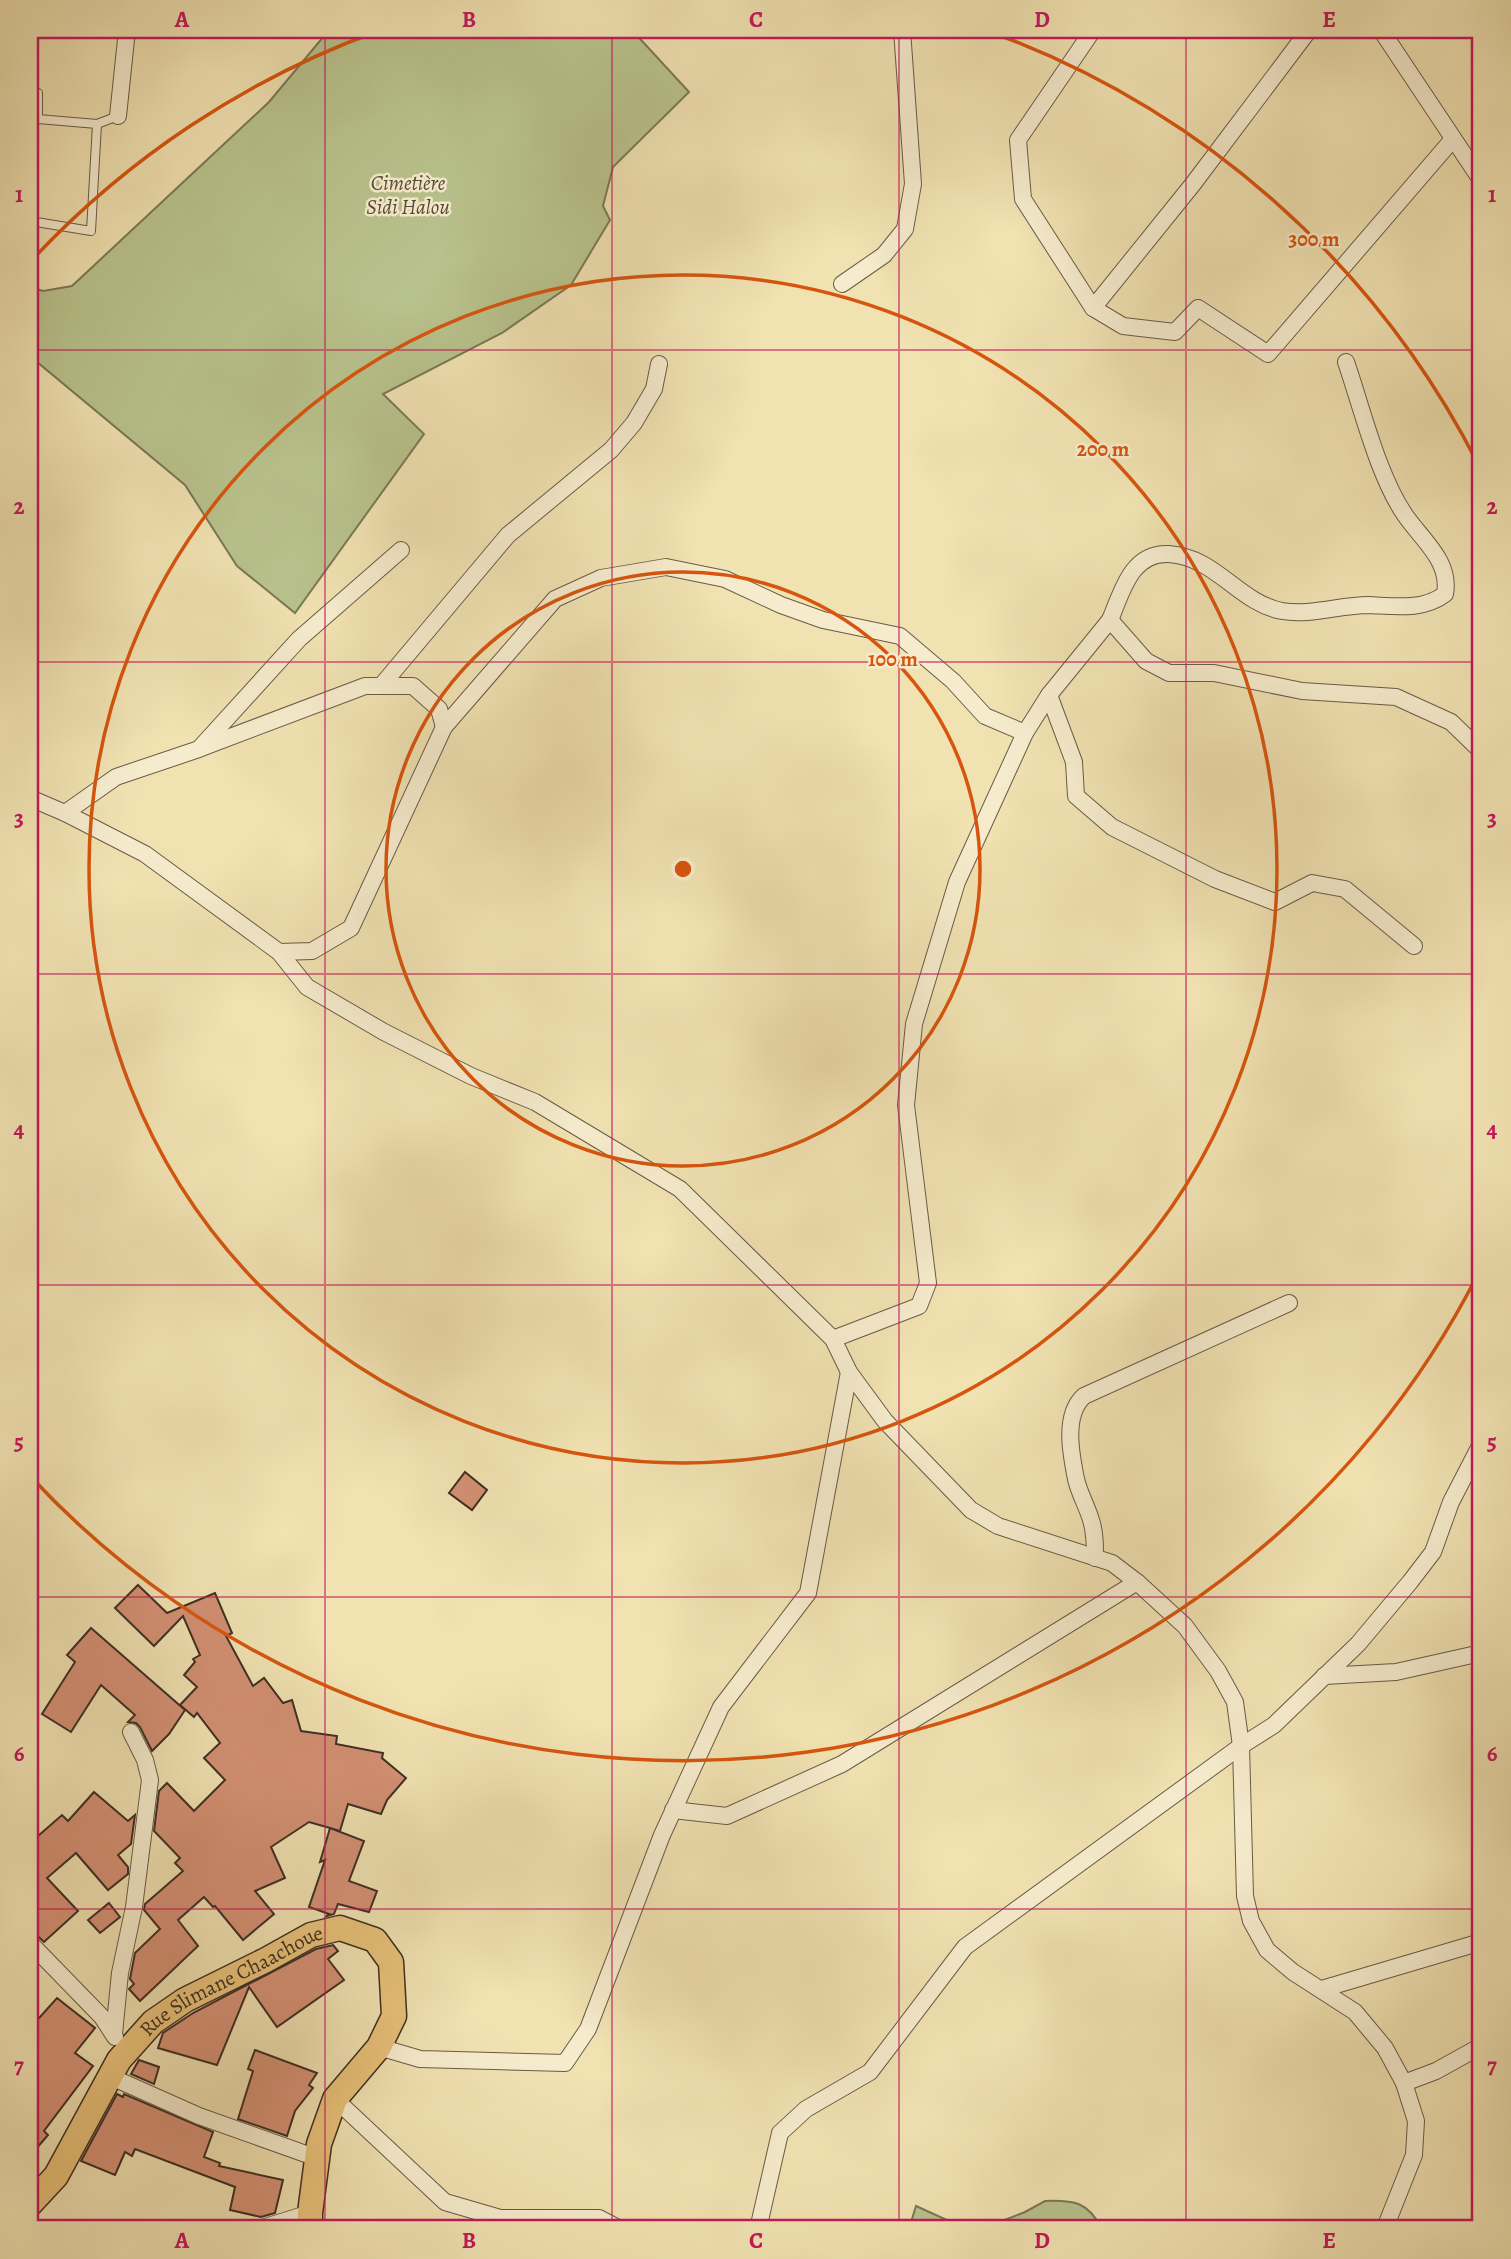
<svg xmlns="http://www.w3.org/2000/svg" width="1511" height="2259" viewBox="0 0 1511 2259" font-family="Alegreya,serif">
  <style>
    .green { fill: #b9c38d; stroke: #7a7858; stroke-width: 2 }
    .building { fill: #d49074; stroke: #3c2e23; stroke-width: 2 }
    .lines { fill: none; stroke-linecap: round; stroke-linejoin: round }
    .service-casing { stroke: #695b47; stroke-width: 10 }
    .minor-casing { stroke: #695b47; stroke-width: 18 }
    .primary-casing { stroke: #3c2e23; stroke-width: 27 }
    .service { stroke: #f6eccd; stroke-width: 8 }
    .minor { stroke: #f6eccd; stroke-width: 16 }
    .primary { stroke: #e8c179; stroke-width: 24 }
    .grid { fill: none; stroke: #c2185b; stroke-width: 2; stroke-opacity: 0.55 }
    .ring { fill: none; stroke: #d7550e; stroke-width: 3.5 }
    .labels { text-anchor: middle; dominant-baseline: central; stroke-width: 5; stroke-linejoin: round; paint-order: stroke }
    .park-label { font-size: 21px; font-style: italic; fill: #554c38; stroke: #f6eccd }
    .street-label { font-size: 21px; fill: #3c2e23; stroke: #f6eccd }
    .centre { fill: #d7550e; stroke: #f6eccd; stroke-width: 3.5 }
    .ring-label { font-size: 21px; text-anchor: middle; font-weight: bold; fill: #d7550e; stroke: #f6eccd; stroke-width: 5; stroke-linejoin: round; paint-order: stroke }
    .neatline { fill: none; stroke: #c2185b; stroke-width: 2.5 }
    .grid-label { font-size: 23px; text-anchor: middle; font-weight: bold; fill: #c2185b }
  </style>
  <rect width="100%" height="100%" fill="#f1e2b2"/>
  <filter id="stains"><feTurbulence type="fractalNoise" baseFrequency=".00286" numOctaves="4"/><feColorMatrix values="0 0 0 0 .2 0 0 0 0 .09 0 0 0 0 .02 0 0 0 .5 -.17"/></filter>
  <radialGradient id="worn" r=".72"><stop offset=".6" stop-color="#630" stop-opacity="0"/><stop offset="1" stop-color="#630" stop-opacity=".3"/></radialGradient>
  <g class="green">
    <polygon points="329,30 632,30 689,92 613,167 603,206 610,220 571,285 502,333 383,394 424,434 295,613 237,566 185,485 37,362 30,380 30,287 43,291 72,286 269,102"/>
    <path d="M1045 2201C1075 2200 1088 2202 1102 2229H981L1025 2212Z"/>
    <polygon points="916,2206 947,2220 952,2229 909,2229"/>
  </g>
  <g class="building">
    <polygon points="465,1472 487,1490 472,1510 449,1493"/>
    <polygon points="138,1585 167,1613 215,1593 232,1633 226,1636 253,1686 264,1678 283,1703 292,1700 301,1731 337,1736 336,1744 383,1753 382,1758 406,1778 387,1800 381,1814 348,1804 340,1831 330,1828 364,1841 349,1881 377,1891 369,1912 338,1904 334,1914 327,1916 329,1914 309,1907 325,1860 320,1862 330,1828 309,1822 271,1847 285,1878 255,1891 274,1914 243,1940 215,1906 213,1907 204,1897 178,1920 198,1946 140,2001 129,1989 134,1984 130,1979 135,1953 160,1929 144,1910 145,1904 183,1871 175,1863 180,1858 154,1831 159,1791 167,1783 194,1811 225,1780 204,1758 220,1743 197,1713 194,1717 180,1705 197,1687 184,1675 195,1662 193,1659 200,1655 183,1616 154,1646 115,1608"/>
    <polygon points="91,1628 185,1710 169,1734 152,1751 140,1727 136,1723 128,1722 135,1715 101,1685 71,1732 42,1714 75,1662 67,1655"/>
    <polygon points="94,1792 128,1821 135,1815 131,1844 118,1855 128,1867 128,1874 108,1890 76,1853 47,1878 78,1911 44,1942 30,1929 30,1843 62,1815 68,1821"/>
    <polygon points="109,1903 120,1917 100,1933 88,1920"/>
    <polygon points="333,1945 338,1951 328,1959 344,1980 277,2027 249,1987 217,2065 158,2048 163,2033 193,2013 316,1949"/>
    <polygon points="57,1998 95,2028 75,2053 93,2066 44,2131 48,2135 30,2156 30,2028"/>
    <polygon points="255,2050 317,2073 309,2085 313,2088 295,2111 287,2136 238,2119 253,2071 248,2069"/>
    <polygon points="139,2060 159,2067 154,2084 131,2074"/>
    <polygon points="117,2094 123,2097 124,2094 213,2132 204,2157 220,2163 219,2166 283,2180 275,2213 261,2217 230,2210 235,2187 135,2149 132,2156 125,2152 115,2175 81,2161"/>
  </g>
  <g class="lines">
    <defs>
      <g id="service">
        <polyline points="30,93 38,93 38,119 97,124 118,116"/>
        <polyline points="30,221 91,231 97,124"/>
      </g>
      <g id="minor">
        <polyline points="1309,30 1193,184 1093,308 1123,326 1175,332 1198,308 1268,354 1453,139"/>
        <polyline points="1381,30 1481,180"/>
        <polyline points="118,116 127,30"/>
        <polyline points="842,284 884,255 905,229 913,184 902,30"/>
        <polyline points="1093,308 1023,199 1018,140 1093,30"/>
        <path d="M1110 620C1122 592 1131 552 1169 554 1216 557 1239 603 1282 611 1310 616 1340 605 1368 605 1394 606 1423 611 1445 594 1451 561 1422 540 1405 515 1378 476 1362 408 1346 362"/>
        <polyline points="381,686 508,535 611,450 634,423 654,389 659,364"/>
        <polyline points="1049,695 1074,762 1076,796 1112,827 1215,879 1275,902 1312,883 1345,889 1414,946"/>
        <polyline points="201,748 365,686 413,686 439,709 444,727"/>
        <polyline points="30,798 65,813 145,854 279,952 307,987 384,1032 471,1076 535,1102 680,1189 833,1339 849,1372 885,1421 971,1510 998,1526 1112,1563 1137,1582 1185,1626 1218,1671 1235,1702 1241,1746 1245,1896 1251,1921 1267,1950 1293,1972 1355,2012 1385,2048 1404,2083 1436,2071 1481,2046"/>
        <polyline points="65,813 116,777 199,749 299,639 401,550"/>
        <polyline points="279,952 312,951 351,928 444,727 555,599 601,578 666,567 725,579 781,605 823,620 900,636 953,681 985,716 1025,733"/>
        <polyline points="833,1339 919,1306 928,1283 906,1105 914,1024 957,882 1025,733 1049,695 1110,620 1146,661 1169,673 1214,673 1302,691 1396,697 1451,722 1481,751"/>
        <path d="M1095 1558C1095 1545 1095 1532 1091 1520 1087 1506 1079 1493 1076 1479 1071 1454 1063 1415 1084 1396L1289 1303"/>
        <polyline points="1324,1676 1396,1672 1481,1653"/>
        <polyline points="673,1810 727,1816 842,1764 1137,1582"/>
        <polyline points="30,1943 102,2017 115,2037"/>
        <polyline points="1322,1989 1481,1942"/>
        <polyline points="114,2034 120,1973 134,1907 150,1780 145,1760 131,1732"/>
        <polyline points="379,2047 420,2059 565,2063 588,2029 662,1835 721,1707 808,1593 849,1372"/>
        <polyline points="109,2076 199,2116 317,2158"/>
        <polyline points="335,2099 445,2202 500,2218 599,2218 620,2229"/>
        <polyline points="1385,2228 1414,2155 1416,2121 1404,2083"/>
        <polyline points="259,2229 310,2213"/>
        <polyline points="758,2229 780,2133 806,2109 870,2072 965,1947 1241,1746 1274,1725 1358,1644 1410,1582 1433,1552 1451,1502 1481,1444"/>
      </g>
      <g id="primary">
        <path id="s1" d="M30 2204 56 2176 119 2060 153 2022 185 2000 266 1960 311 1935 340 1928 375 1940 391 1962 394 2016 379 2047 335 2099 319 2144 310 2213V2229"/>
      </g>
    </defs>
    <use href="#service" class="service-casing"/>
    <use href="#minor" class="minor-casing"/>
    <use href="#primary" class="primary-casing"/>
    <use href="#service" class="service"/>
    <use href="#minor" class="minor"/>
    <use href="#primary" class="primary"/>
  </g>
  <path class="grid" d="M325 30V2229M612 30V2229M899 30V2229M1186 30V2229M30 350H1481M30 662H1481M30 974H1481M30 1285H1481M30 1597H1481M30 1909H1481"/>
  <g class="ring">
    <circle cx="683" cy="869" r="297"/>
    <circle cx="683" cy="869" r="594"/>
    <path d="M1478 1274A892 892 0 0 1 31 1477M31 261A892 892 0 0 1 378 31M988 31A892 892 0 0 1 1478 464"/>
  </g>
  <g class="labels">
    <g class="park-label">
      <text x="408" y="183">Cimetière<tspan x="408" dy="24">Sidi Halou</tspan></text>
    </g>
    <g class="street-label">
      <text stroke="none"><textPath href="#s1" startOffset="310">Rue Slimane Chaachoue</textPath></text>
    </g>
  </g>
  <circle cx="683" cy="869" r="10" class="centre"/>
  <g class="ring-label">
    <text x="1314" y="246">300 m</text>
    <text x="1103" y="456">200 m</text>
    <text x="893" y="666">100 m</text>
  </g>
  <rect width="1511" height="2259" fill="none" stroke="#f1e2b2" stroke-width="77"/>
  <rect x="38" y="38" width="1434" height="2182" class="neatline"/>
  <g class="grid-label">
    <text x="182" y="27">A</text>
    <text x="469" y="27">B</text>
    <text x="756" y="27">C</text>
    <text x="1042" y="27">D</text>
    <text x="1329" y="27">E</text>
    <text x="19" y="202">1</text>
    <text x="1492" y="202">1</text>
    <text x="19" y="514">2</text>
    <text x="1492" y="514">2</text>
    <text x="19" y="826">3</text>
    <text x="1492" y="826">3</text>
    <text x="19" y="1137">4</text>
    <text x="1492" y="1137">4</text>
    <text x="19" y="1449">5</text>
    <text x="1492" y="1449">5</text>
    <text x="19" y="1761">6</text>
    <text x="1492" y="1761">6</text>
    <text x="19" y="2073">7</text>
    <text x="1492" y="2073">7</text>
    <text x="182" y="2248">A</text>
    <text x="469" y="2248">B</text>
    <text x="756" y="2248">C</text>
    <text x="1042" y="2248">D</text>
    <text x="1329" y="2248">E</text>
  </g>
  <rect width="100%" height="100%" filter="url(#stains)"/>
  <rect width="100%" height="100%" fill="url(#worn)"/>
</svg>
